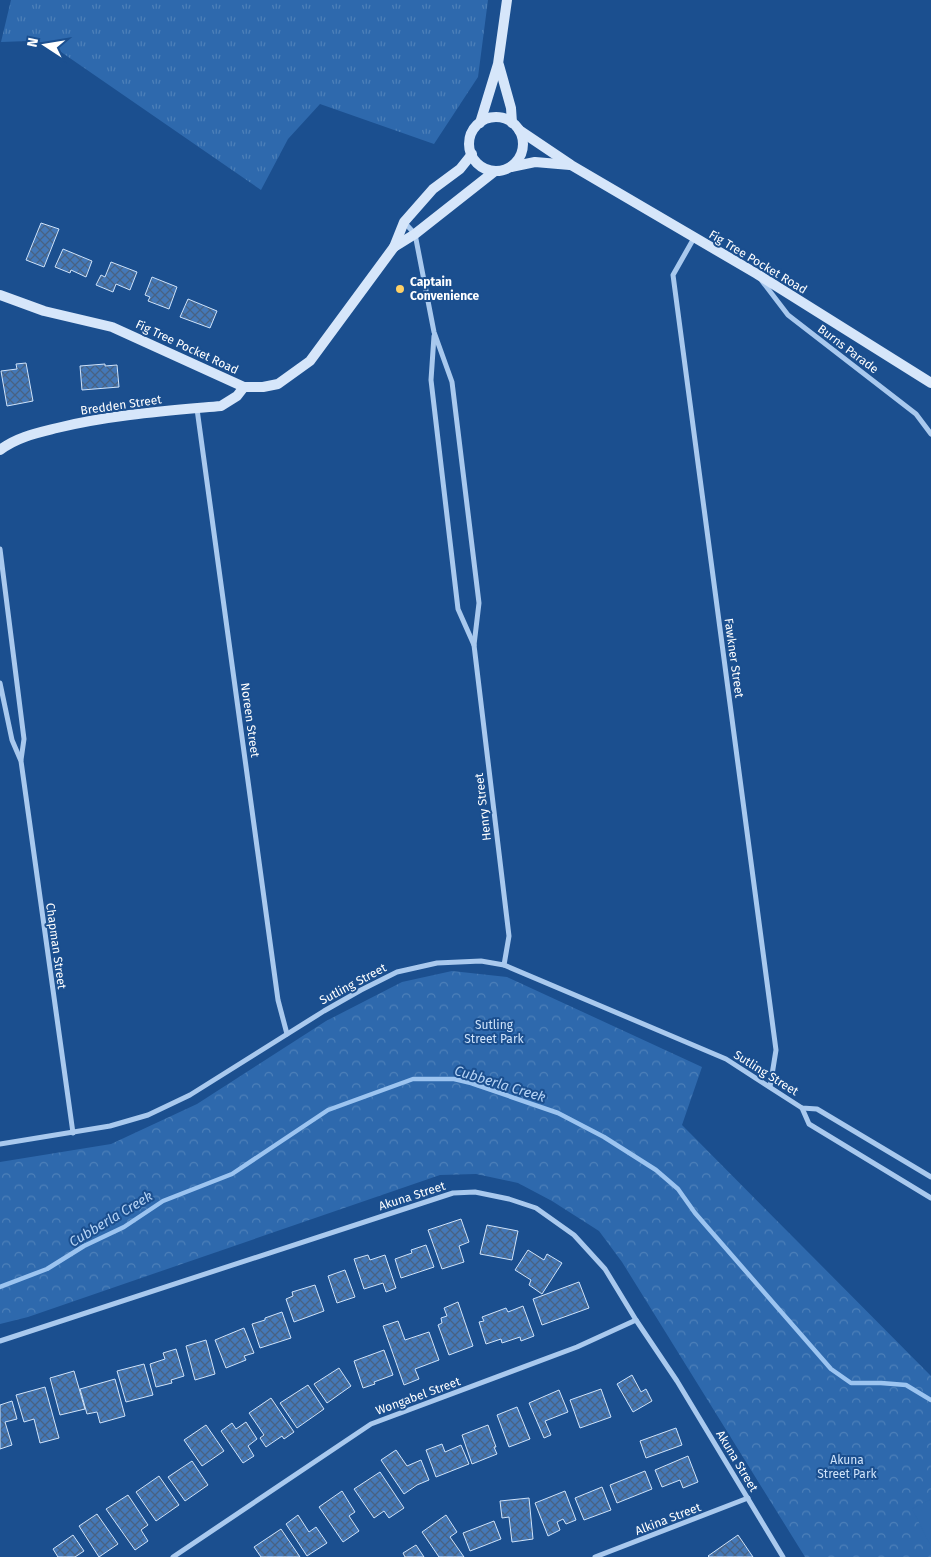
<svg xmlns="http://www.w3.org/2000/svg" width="931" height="1557" viewBox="0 0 931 1557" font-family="'Fira Sans',sans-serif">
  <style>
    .grass { fill: url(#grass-tufts) }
    .park { fill: url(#park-crowns) }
    .garden { fill: #2e69ad }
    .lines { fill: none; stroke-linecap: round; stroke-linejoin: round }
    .stream { stroke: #9cc4f0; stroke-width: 4.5 }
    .building { fill: url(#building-cross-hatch); stroke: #cfe3fa }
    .street { stroke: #a9c9ee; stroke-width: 5 }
    .secondary { stroke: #d6e6fa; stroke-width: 10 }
    .poi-dot { fill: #ffd166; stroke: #1b4f8f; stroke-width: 2 }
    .labels { text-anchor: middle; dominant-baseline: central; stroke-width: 4; stroke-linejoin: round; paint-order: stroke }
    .street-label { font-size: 12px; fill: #fff; stroke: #1b4f8f }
    .poi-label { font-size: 12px; font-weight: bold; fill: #fff; stroke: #1b4f8f; text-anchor: start }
    .park-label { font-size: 12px; fill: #cfe3fa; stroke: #1b4f8f }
    .water-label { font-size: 14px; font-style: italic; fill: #b5d3f5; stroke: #1b4f8f }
  </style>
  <defs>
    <pattern id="grass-tufts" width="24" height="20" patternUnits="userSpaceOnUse" patternTransform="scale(1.25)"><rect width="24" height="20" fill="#2e69ad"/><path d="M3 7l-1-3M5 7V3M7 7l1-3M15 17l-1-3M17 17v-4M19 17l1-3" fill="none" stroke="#4d80b9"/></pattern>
    <pattern id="park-crowns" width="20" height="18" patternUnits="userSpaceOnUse" patternTransform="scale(1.25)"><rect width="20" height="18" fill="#2e69ad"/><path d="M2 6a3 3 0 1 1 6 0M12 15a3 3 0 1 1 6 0" fill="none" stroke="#4d80b9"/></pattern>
    <pattern id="building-cross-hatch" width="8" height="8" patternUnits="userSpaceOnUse" patternTransform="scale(1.25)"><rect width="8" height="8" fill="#4478b7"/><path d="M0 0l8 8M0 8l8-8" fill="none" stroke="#486282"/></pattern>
  </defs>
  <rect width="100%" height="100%" fill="#1b4f8f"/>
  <polygon class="grass" points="11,0 488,0 478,77 434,144 320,104 288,139 261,190 48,43 28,41 1,42"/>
  <polygon class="park" points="452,971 507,977 702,1067 682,1125 931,1376 931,1557 805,1557 622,1262 599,1231 552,1201 518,1183 476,1174 440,1175 28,1317 0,1324 0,1162 111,1144 197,1104 326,1021 402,982"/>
  <polygon class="garden" points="931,1499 931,1546 912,1509"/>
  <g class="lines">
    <polyline class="stream" points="0,1287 47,1269 84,1246 124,1227 163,1201 232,1174 328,1110 413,1079 454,1079 471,1083 558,1113 604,1137 656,1170 678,1189 695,1213 831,1369 851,1383 881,1383 906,1385 931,1400"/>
  </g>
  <g class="building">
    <polygon points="41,223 59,229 44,267 26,260"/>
    <polygon points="63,249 92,261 86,277 71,270 70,273 55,267"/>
    <polygon points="111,262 137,272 130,290 116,284 113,292 96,285 101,275 105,277"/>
    <polygon points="152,277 177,287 169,309 148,301 150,297 145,295"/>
    <polygon points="188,299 217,311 210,328 180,317"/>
    <polygon points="26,363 33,401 7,406 1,371 17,369 16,364"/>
    <polygon points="105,364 105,366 117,365 119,387 82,390 80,366"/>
    <polygon points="461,1219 469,1242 459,1246 464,1262 442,1269 428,1230"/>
    <polygon points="487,1225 518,1231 512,1260 480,1254"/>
    <polygon points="426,1245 434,1267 401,1278 395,1259 412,1253 411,1250"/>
    <polygon points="528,1250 544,1260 547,1254 562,1263 542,1294 529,1285 531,1280 515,1270"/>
    <polygon points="368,1255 370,1260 385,1255 396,1288 386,1292 383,1283 364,1289 354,1259"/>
    <polygon points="345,1270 355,1297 337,1303 328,1276"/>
    <polygon points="579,1282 589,1308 542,1325 533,1299"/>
    <polygon points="315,1285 324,1311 294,1322 286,1299 293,1296 292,1292"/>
    <polygon points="458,1302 473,1346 449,1355 438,1325 442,1323 441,1318 447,1316 444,1308"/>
    <polygon points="523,1306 534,1336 521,1341 520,1337 502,1343 501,1339 486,1344 479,1322 484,1321 482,1317 506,1308 508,1312"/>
    <polygon points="282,1312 291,1338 260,1348 252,1324 265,1320 265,1318"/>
    <polygon points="398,1321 405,1340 429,1332 439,1360 415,1369 419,1379 404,1385 383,1326"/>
    <polygon points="244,1328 254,1353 244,1356 246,1360 226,1368 215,1340"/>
    <polygon points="206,1340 215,1374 195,1380 186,1346"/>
    <polygon points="176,1349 184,1376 171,1380 172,1383 156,1387 150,1364 165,1359 163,1353"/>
    <polygon points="384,1350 393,1375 374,1382 375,1384 363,1388 354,1361"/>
    <polygon points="144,1364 153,1395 126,1402 117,1371"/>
    <polygon points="339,1368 351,1386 327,1403 314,1384"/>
    <polygon points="74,1371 85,1409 60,1415 50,1378"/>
    <polygon points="632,1375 641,1392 646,1389 652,1401 633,1412 617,1384"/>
    <polygon points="115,1379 125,1416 100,1423 97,1412 87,1414 80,1389"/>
    <polygon points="308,1385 324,1409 297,1428 280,1403"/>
    <polygon points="45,1387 59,1438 40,1443 34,1419 24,1422 16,1395"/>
    <polygon points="601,1389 611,1417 580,1428 570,1400"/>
    <polygon points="559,1390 568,1412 545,1421 551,1435 544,1438 529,1403"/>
    <polygon points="271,1398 294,1432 284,1439 282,1436 266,1447 260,1438 264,1435 249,1413"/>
    <polygon points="12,1401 17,1419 5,1422 12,1445 0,1449 0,1405"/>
    <polygon points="517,1407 530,1439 509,1447 497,1415"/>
    <polygon points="246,1422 257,1439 248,1446 254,1456 243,1463 221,1431 232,1423 236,1429"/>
    <polygon points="206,1425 224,1451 202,1466 184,1440"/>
    <polygon points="488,1425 496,1447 494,1447 497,1454 472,1464 462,1435"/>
    <polygon points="676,1428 682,1445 646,1458 640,1441"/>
    <polygon points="442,1444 445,1452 461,1445 469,1464 436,1477 426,1450"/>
    <polygon points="396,1450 407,1466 421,1460 429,1480 417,1485 404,1494 381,1460"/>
    <polygon points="688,1456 698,1482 683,1488 680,1480 662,1487 655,1470"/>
    <polygon points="192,1461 208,1485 185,1501 168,1477"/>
    <polygon points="645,1471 652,1489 617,1503 610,1485"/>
    <polygon points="380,1472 404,1508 389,1518 384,1511 374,1518 354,1489"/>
    <polygon points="159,1476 179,1505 156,1521 136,1492"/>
    <polygon points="602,1487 611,1510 584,1520 575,1498"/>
    <polygon points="342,1491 355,1512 349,1516 359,1531 343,1542 319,1507"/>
    <polygon points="565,1491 576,1520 566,1524 563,1519 557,1522 560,1530 548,1536 535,1503"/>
    <polygon points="128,1495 148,1525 141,1530 148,1541 135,1550 106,1509"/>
    <polygon points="529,1498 533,1539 512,1542 509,1517 502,1518 500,1501"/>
    <polygon points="97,1514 118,1544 99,1557 79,1526"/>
    <polygon points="298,1515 309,1532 316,1527 327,1543 307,1556 286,1524"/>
    <polygon points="446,1515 457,1532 450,1537 464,1557 439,1557 422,1532"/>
    <polygon points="494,1521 501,1539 470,1551 463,1533"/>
    <polygon points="281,1529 300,1557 261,1557 254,1547"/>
    <polygon points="73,1535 84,1551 75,1557 58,1557 53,1549"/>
    <polygon points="738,1535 753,1557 709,1557 708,1556"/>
    <polygon points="416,1545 424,1557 405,1557 403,1553"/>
  </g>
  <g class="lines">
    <g class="street">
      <polyline points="404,222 415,234 434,332 452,382 479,603 474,645 509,936 504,965"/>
      <polyline points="694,238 673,275 776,1050 770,1087"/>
      <polyline points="762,281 788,315 916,414 931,434"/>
      <polyline points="434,336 431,380 458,609 474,645"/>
      <polyline points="197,409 278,1000 287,1034"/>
      <polyline points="0,549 24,739 21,760"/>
      <polyline points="0,683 12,740 21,761 73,1133"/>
      <polyline points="802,1108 809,1124 931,1198"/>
      <polyline points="0,1144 110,1126 148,1115 190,1095 324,1011 361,990 397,972 437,963 481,961 504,965 726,1059 802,1108 817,1109 931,1177"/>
      <polyline points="0,1341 453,1193 475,1192 509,1199 536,1208 574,1235 605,1269 636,1320 677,1381 783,1557"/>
      <polyline points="173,1557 371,1424 577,1347 636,1320"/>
      <polyline points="595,1557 748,1498"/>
    </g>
    <g class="secondary">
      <polyline points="499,65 511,108 512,123"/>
      <circle cx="496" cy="144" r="27"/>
      <polyline points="480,123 498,64 507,0"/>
      <polyline points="519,130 571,165 757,274 931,383"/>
      <polyline points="511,167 535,162 570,165"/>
      <polyline points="394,247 415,234 495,171"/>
      <polyline points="0,295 44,311 112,327 244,387 263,387 278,384 310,361 394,247 404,222 433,189 460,169 472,154"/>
      <path d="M0 450C17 437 37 433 57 428 110 415 166 411 221 406L237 396 244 387"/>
    </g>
  </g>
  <circle class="poi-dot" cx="400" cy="289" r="5"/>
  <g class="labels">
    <g class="street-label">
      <text transform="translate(758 262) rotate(31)">Fig Tree Pocket Road</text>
      <text transform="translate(187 347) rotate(25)">Fig Tree Pocket Road</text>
      <text transform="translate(848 349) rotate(37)">Burns Parade</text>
      <text transform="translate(121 405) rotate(-8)">Bredden Street</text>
      <text transform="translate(734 658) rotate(82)">Fawkner Street</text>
      <text transform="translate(250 720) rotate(82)">Noreen Street</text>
      <text transform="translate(483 807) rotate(-97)">Henry Street</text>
      <text transform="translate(56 946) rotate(82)">Chapman Street</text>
      <text transform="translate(353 984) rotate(-28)">Sutling Street</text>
      <text transform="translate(766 1073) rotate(32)">Sutling Street</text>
      <text transform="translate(412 1196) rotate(-18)">Akuna Street</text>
      <text transform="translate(418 1396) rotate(-20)">Wongabel Street</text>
      <text transform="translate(737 1461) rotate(59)">Akuna Street</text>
      <text transform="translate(668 1519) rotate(-21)">Alkina Street</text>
    </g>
    <g class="poi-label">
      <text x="410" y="282">Captain<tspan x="410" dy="14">Convenience</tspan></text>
    </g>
    <g class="park-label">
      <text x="494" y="1025">Sutling<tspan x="494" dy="14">Street Park</tspan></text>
      <text x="847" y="1460">Akuna<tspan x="847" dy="14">Street Park</tspan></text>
    </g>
    <g class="water-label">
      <text transform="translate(500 1084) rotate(17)">Cubberla Creek</text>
      <text transform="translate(111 1219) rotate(-31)">Cubberla Creek</text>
    </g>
  </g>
  <g transform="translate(45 45) rotate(282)" stroke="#1b4f8f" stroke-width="4" paint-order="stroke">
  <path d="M0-4L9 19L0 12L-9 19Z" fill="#ffffff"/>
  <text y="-8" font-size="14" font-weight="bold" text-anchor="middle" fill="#ffffff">N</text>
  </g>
</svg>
